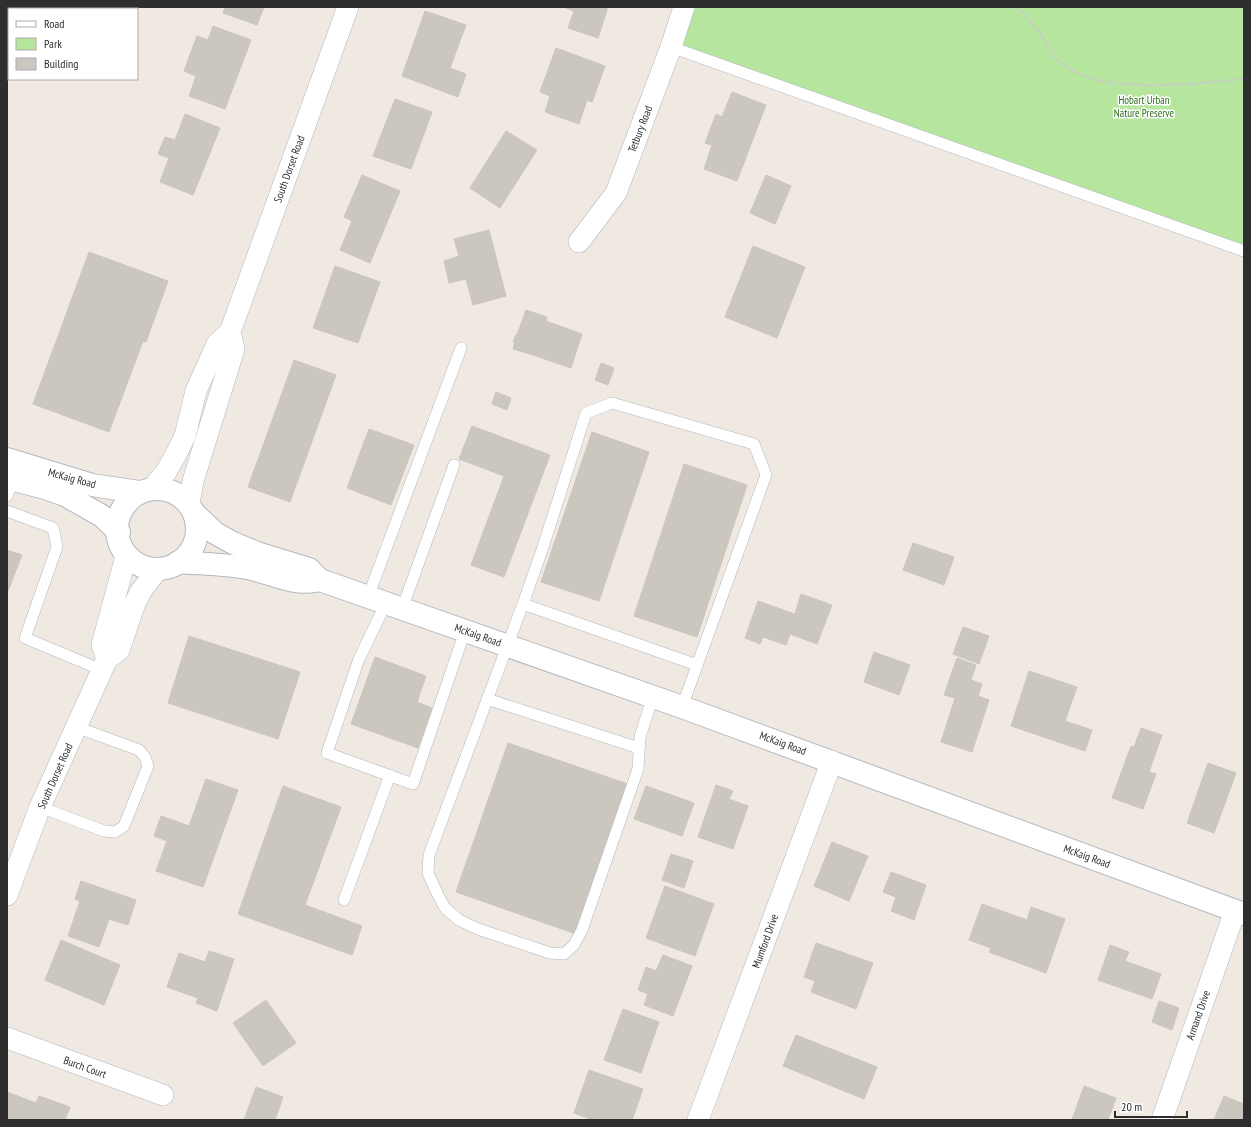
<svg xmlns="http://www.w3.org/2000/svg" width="1251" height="1127" viewBox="0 0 1251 1127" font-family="'PT Sans Narrow',sans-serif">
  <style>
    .green { fill: #b6e59e }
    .building { fill: #cbc7bf; stroke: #cbc5ba }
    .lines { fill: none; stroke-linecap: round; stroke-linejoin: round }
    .service-casing { stroke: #b4b7c1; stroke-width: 12 }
    .minor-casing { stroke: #b4b7c1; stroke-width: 22 }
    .tertiary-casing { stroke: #b4b7c1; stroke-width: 24 }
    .path { stroke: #c9c9c9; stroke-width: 2.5; stroke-dasharray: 3 2; stroke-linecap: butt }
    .service { stroke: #fff; stroke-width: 11 }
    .minor { stroke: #fff; stroke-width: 21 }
    .tertiary { stroke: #fff; stroke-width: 22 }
    .labels { text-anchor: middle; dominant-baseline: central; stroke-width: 3; stroke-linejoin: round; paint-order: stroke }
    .park-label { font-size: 11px; fill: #2c6e1b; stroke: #fff }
    .street-label { font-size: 11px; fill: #2e2e2e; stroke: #fff }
  </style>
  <rect width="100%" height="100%" fill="#efe9e1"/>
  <polygon class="green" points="684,7 1244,7 1244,248 671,47"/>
  <g class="building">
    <polygon points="225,7 264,7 257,25 223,13"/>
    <polygon points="563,7 608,7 598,38 568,28 574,11"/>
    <polygon points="425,11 466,25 450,68 466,74 458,97 402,76"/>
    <polygon points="213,26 251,40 225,109 189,96 196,76 184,71 197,36 208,40"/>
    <polygon points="556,48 605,66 592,102 587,100 579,124 545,112 550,96 540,92"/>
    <polygon points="732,92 766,105 737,181 704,169 712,145 705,143 716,114 722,117"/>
    <polygon points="395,99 432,112 411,169 373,156"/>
    <polygon points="185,114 220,128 193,195 160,182 169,158 158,154 165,137 175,140"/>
    <polygon points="506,131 537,150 500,208 470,188"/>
    <polygon points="362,175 400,191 370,263 340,250 352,221 344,217"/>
    <polygon points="766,175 791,186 775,224 750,213"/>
    <polygon points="489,230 506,296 473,305 466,279 449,283 444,261 459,256 454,239"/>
    <polygon points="753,246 805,267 777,338 725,317"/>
    <polygon points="89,252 168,281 146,342 143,341 109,432 33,404"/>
    <polygon points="335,266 380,282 358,343 313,328"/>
    <polygon points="526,310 547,317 546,321 582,334 571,368 533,355 513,349 515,342 513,342 516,335 517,335"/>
    <polygon points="294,360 336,375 290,502 248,487"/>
    <polygon points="601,363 614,368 608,385 595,380"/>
    <polygon points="496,392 511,398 507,410 492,404"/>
    <polygon points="472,426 550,455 504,577 471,565 504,476 459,459"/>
    <polygon points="369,429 414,445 391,505 347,488"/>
    <polygon points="592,432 649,452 599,601 541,582"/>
    <polygon points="684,464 747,485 697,637 634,616"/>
    <polygon points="913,543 954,557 944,585 903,570"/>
    <polygon points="7,550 22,555 8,591 7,591"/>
    <polygon points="801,594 832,605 817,644 790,634 786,645 763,637 760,644 745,638 758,601 795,614"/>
    <polygon points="963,627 989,636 979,664 953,654"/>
    <polygon points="189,636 300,672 278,739 168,703"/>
    <polygon points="874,652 910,665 899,695 864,682"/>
    <polygon points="375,657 426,676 417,702 432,708 418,748 351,724"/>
    <polygon points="957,658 976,665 971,680 982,684 978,696 989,700 972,752 941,742 955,698 944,695"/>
    <polygon points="1029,671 1077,687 1065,721 1092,730 1085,751 1011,726"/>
    <polygon points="1141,728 1162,735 1149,772 1156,774 1143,809 1112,798 1131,746 1134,747"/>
    <polygon points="508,743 628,784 576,934 456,892"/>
    <polygon points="1208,763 1236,773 1214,833 1187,823"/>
    <polygon points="206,779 238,790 203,887 156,871 167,841 154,836 161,816 189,826"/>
    <polygon points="716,785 733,791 729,799 748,806 733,849 698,837"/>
    <polygon points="283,786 341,807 305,905 362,926 352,955 238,914"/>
    <polygon points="646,786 694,803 682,836 634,819"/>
    <polygon points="832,842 868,856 849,901 814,886"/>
    <polygon points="671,854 693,861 684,888 662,880"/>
    <polygon points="891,872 926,885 914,920 891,911 896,897 883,892"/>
    <polygon points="81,881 136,900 128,925 109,919 99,947 68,936 80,901 75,899"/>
    <polygon points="665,886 714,904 695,956 646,938"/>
    <polygon points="982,904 1027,920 1031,907 1065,919 1046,973 989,952 991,948 969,940"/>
    <polygon points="61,940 120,965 104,1005 45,980"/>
    <polygon points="816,943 873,963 856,1009 811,992 815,981 804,977"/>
    <polygon points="1110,945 1129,952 1125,961 1161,974 1152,999 1098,980"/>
    <polygon points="209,951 234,959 217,1011 196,1003 198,998 167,987 179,953 205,962"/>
    <polygon points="663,955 692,966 673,1016 644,1005 648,994 638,990 646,967 656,971"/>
    <polygon points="266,1000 296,1043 263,1066 233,1023"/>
    <polygon points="1159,1001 1179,1008 1172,1030 1152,1022"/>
    <polygon points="623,1009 659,1022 641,1073 604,1060"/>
    <polygon points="796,1035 877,1067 864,1099 783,1066"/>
    <polygon points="589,1070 643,1089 632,1120 593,1120 574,1113"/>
    <polygon points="1084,1086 1116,1098 1108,1120 1072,1120"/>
    <polygon points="256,1087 283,1097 275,1120 244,1120"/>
    <polygon points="7,1092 36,1103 39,1096 70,1107 65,1120 7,1120"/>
    <polygon points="1224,1096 1244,1104 1244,1120 1214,1120"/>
  </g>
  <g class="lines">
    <defs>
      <g id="service">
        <polyline points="671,47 1244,251"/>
        <polyline points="7,496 13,480"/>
        <polyline points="7,511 53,528 57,547 25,638 102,670"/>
        <polyline points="368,597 461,348"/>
        <polyline points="386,603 359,659 327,753 413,784 465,631"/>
        <polyline points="523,604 697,665"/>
        <polyline points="402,609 454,465"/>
        <polyline points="653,696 640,737 638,769 582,930 574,945 564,954 550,953 478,929 459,920 445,908 437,893 428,873 429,855 523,604 542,550 586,413 612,403 754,444 766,475 682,707"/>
        <polyline points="487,699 639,748"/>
        <polyline points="40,807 104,831 115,832 124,826 148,766 145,757 139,750 76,727"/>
        <polyline points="344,900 390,775"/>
      </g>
      <g id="minor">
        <polyline points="579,242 616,193 671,47 684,7"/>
        <polyline points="152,489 166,472 175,456 185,436 196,391 217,344 230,332 348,7"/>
        <polyline points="189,504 193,481 234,349 230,332"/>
        <polyline points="107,659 102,645 126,556"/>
        <polyline points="7,895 40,807 107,659 119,650 135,603 141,591 157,570"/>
        <polyline points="7,1038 163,1095"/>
        <polyline points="698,1120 832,761"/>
        <polyline points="1162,1120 1235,911"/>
      </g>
      <g id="tertiary">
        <polyline points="7,459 92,485 139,492"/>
        <polyline points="7,478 45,488 65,495 102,516 119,532"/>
        <circle cx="157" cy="529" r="40"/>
        <polyline points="196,515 215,533 233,543 257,553 309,569 320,580 682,707 1244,914"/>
        <path d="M178 562C203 564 228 564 252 569 272 574 294 585 315 581"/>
      </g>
    </defs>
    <use href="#service" class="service-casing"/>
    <use href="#minor" class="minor-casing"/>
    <use href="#tertiary" class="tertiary-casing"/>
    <path class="path" d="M1017 7C1027 17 1035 26 1042 37 1046 43 1049 51 1053 56 1092 99 1192 83 1244 79"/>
    <use href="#service" class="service"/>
    <use href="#minor" class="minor"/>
    <use href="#tertiary" class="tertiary"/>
  </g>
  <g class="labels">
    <g class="park-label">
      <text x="1144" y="100">Hobart Urban<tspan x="1144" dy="13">Nature Preserve</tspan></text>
    </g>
    <g class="street-label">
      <text transform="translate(640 129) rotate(-69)">Tetbury Road</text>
      <text transform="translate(289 169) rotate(-70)">South Dorset Road</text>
      <text transform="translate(72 478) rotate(15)">McKaig Road</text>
      <text transform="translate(478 635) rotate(19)">McKaig Road</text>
      <text transform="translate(783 743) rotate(20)">McKaig Road</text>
      <text transform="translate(55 776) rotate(-66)">South Dorset Road</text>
      <text transform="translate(1087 856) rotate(20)">McKaig Road</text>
      <text transform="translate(765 941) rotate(-70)">Mumford Drive</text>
      <text transform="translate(1198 1015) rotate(-71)">Armand Drive</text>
      <text transform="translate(85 1067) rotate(20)">Burch Court</text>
    </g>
  </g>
  <rect width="1251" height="1127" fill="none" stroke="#2e2e2e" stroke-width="16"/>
  <rect x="8" y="8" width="130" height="72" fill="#ffffff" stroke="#ababab"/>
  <rect x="16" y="21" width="20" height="6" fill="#ffffff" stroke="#ababab"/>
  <text x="44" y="28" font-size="12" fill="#2e2e2e">Road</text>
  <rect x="16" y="38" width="20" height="12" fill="#b6e59e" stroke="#ababab"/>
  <text x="44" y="48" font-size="12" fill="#2e2e2e">Park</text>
  <rect x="16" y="58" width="20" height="12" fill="#cbc7bf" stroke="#ababab"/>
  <text x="44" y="68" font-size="12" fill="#2e2e2e">Building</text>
  <path d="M1115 1111v6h72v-6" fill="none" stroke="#2e2e2e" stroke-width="2"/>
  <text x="1121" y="1111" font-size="12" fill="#2e2e2e" stroke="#ffffff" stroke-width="3" paint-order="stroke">20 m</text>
</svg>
